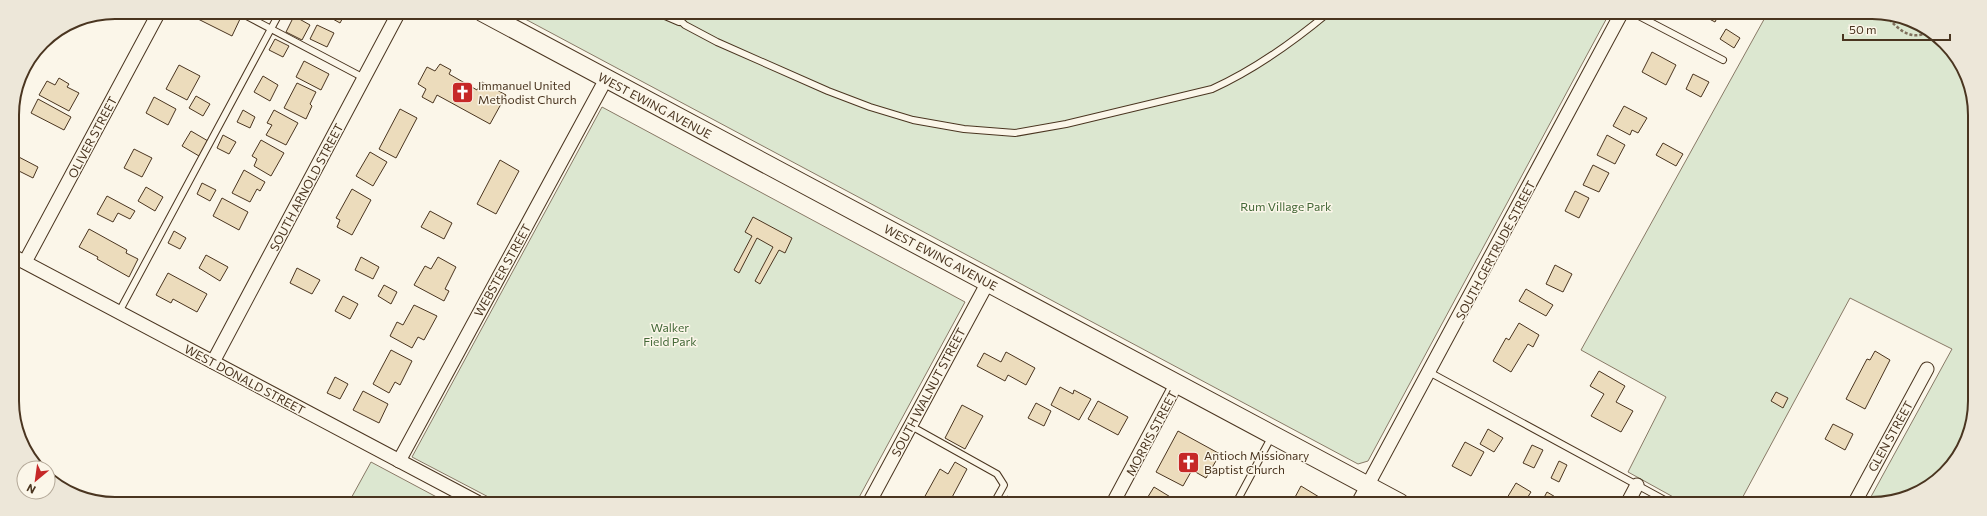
<svg xmlns="http://www.w3.org/2000/svg" width="1987" height="516" viewBox="0 0 1987 516" font-family="Commissioner,sans-serif">
  <style>
    .green { fill: #dce7d0; stroke: #887966 }
    .building { fill: #ecdcbc; stroke: #4a3520 }
    .lines { fill: none; stroke-linecap: round; stroke-linejoin: round }
    .lane-casing { stroke: #4a3520; stroke-width: 8 }
    .street-casing { stroke: #4a3520; stroke-width: 15 }
    .secondary-casing { stroke: #4a3520; stroke-width: 20 }
    .path { stroke: #7f6f5c; stroke-width: 2.5; stroke-dasharray: 3 2; stroke-linecap: butt }
    .lane { stroke: #fbf6e9; stroke-width: 6 }
    .street { stroke: #fbf6e9; stroke-width: 13 }
    .secondary { stroke: #fbf6e9; stroke-width: 18 }
    .labels { text-anchor: middle; dominant-baseline: central; stroke-width: 3; stroke-linejoin: round; paint-order: stroke }
    .poi-label { font-size: 12px; fill: #4a3520; stroke: #fbf6e9; text-anchor: start }
    .street-label { font-size: 12px; fill: #4a3520; stroke: #fbf6e9 }
    .park-label { font-size: 12px; fill: #436837; stroke: #fbf6e9 }
    .rim { fill: none; stroke: #4a3520; stroke-width: 2 }
  </style>
  <rect width="100%" height="100%" fill="#fbf6e9"/>
  <g class="green">
    <polygon points="512,12 1609,14 1368,461 1358,464"/>
    <path d="M1767 14H1893L1945 42 1973 95V422C1969 432 1966 444 1961 453 1941 485 1905 504 1867 504L1952 349 1850 298 1739 504H1686L1628 472 1666 397 1581 350Z"/>
    <polygon points="602,107 965,302 856,503 498,502 412,457"/>
    <polygon points="371,462 446,502 349,502"/>
  </g>
  <g class="building">
    <polygon points="113,12 123,12 121,16"/>
    <polygon points="197,12 226,12 240,19 232,36 194,17"/>
    <polygon points="325,12 346,12 340,23 324,14"/>
    <polygon points="1700,14 1719,14 1715,22"/>
    <polygon points="294,16 310,25 302,40 286,32"/>
    <polygon points="317,25 334,33 327,47 310,39"/>
    <polygon points="1726,29 1740,38 1734,48 1720,39"/>
    <polygon points="275,39 289,46 283,57 269,50"/>
    <polygon points="41,44 44,46 35,62 31,59"/>
    <polygon points="1652,52 1676,65 1666,85 1642,72"/>
    <polygon points="304,61 329,74 321,90 296,77"/>
    <polygon points="440,64 451,70 449,74 477,90 482,82 506,95 490,124 437,95 433,103 422,97 426,89 418,84 427,67 435,71"/>
    <polygon points="179,65 200,76 187,100 166,89"/>
    <polygon points="1693,74 1709,82 1701,97 1686,89"/>
    <polygon points="263,76 278,85 270,101 254,92"/>
    <polygon points="59,78 69,84 67,87 79,93 69,111 39,95 47,81 55,85"/>
    <polygon points="297,83 316,92 310,104 312,106 306,119 284,108"/>
    <polygon points="196,96 210,104 203,116 189,108"/>
    <polygon points="154,97 176,109 168,125 146,113"/>
    <polygon points="38,99 71,117 64,130 31,113"/>
    <polygon points="1624,106 1647,118 1638,133 1632,130 1630,135 1613,126"/>
    <polygon points="400,109 417,118 396,158 379,149"/>
    <polygon points="243,110 255,117 250,128 237,122"/>
    <polygon points="274,110 298,123 286,145 266,135 272,125 267,123"/>
    <polygon points="191,131 208,141 199,156 182,146"/>
    <polygon points="223,135 236,142 229,154 217,148"/>
    <polygon points="1607,135 1625,145 1615,164 1597,155"/>
    <polygon points="261,140 284,153 271,176 254,166 257,159 252,156"/>
    <polygon points="1663,143 1683,154 1676,166 1656,155"/>
    <polygon points="134,149 152,158 142,177 124,168"/>
    <polygon points="370,152 387,162 373,186 356,176"/>
    <polygon points="15,155 38,167 33,178 13,168 13,159"/>
    <polygon points="500,160 519,171 496,214 477,204"/>
    <polygon points="1593,165 1609,173 1599,192 1583,185"/>
    <polygon points="244,170 265,182 260,191 257,189 250,202 232,193"/>
    <polygon points="202,183 216,190 210,201 197,194"/>
    <polygon points="146,187 163,197 155,211 138,201"/>
    <polygon points="352,189 371,200 352,235 337,227 340,220 336,218"/>
    <polygon points="1575,191 1589,198 1579,218 1565,211"/>
    <polygon points="13,192 18,195 13,205"/>
    <polygon points="107,196 135,211 130,219 118,213 113,222 97,214"/>
    <polygon points="222,198 248,212 239,230 213,216"/>
    <polygon points="430,211 452,223 444,239 421,227"/>
    <polygon points="753,217 792,238 785,253 779,250 760,284 755,281 773,247 757,238 739,273 734,270 752,236 745,232"/>
    <polygon points="89,229 127,250 126,253 138,259 129,277 97,259 98,257 79,247"/>
    <polygon points="174,231 186,238 180,249 168,243"/>
    <polygon points="206,255 228,267 220,281 199,268"/>
    <polygon points="361,257 379,267 373,279 355,270"/>
    <polygon points="438,257 456,267 445,289 449,291 444,301 414,285 425,266 431,269"/>
    <polygon points="1555,265 1572,274 1563,292 1546,284"/>
    <polygon points="297,268 320,280 312,294 290,283"/>
    <polygon points="168,273 207,294 197,312 173,299 171,303 156,295"/>
    <polygon points="384,285 397,292 391,304 378,296"/>
    <polygon points="1526,289 1553,305 1546,316 1519,301"/>
    <polygon points="343,296 358,304 350,319 335,311"/>
    <polygon points="414,305 437,316 424,340 418,337 412,348 390,336 397,322 403,325"/>
    <polygon points="1519,323 1539,335 1533,347 1528,344 1511,372 1493,361 1506,338 1509,340"/>
    <polygon points="391,350 412,361 400,385 395,382 389,393 373,384"/>
    <polygon points="1875,351 1890,360 1865,409 1846,399 1867,359 1870,360"/>
    <polygon points="1006,352 1035,368 1026,385 1008,375 1005,381 977,366 984,353 1001,362"/>
    <polygon points="1599,371 1625,386 1616,402 1633,411 1621,432 1591,416 1604,394 1590,386"/>
    <polygon points="335,377 348,384 340,399 327,393"/>
    <polygon points="1060,387 1073,394 1074,390 1091,399 1079,420 1051,405"/>
    <polygon points="363,391 388,404 379,423 353,410"/>
    <polygon points="1776,392 1788,398 1783,408 1771,401"/>
    <polygon points="1098,401 1128,417 1118,435 1088,419"/>
    <polygon points="1036,403 1051,411 1044,426 1028,418"/>
    <polygon points="962,405 983,416 965,449 945,438"/>
    <polygon points="1833,424 1853,434 1845,450 1825,439"/>
    <polygon points="1488,429 1503,438 1494,452 1480,444"/>
    <polygon points="1178,431 1220,454 1206,478 1192,470 1183,486 1156,472"/>
    <polygon points="1465,442 1484,452 1471,476 1452,466"/>
    <polygon points="1532,445 1543,450 1534,468 1523,463"/>
    <polygon points="1559,461 1567,465 1559,482 1551,478"/>
    <polygon points="955,462 967,469 949,503 933,503 924,498 940,469 948,474"/>
    <polygon points="1516,483 1531,492 1524,503 1516,503 1507,498"/>
    <polygon points="1301,486 1324,500 1323,503 1297,503 1293,501"/>
    <polygon points="1154,487 1172,498 1169,503 1151,503 1146,500"/>
    <polygon points="1547,492 1562,501 1561,503 1541,503"/>
    <polygon points="1007,496 1020,503 1003,503"/>
  </g>
  <g class="lines">
    <defs>
      <g id="lane">
        <polyline points="239,12 364,78"/>
        <polyline points="658,13 679,22"/>
        <path d="M672 13 685 25 717 42 828 91 870 107 913 120 964 129 1015 133 1066 124 1212 89C1254 70 1292 43 1328 13"/>
        <polyline points="1635,14 1723,60"/>
        <polyline points="119,312 280,12"/>
        <polyline points="1429,372 1672,504"/>
        <polyline points="911,426 997,474 1004,485 994,503"/>
        <polyline points="1236,503 1272,436"/>
      </g>
      <g id="street">
        <polyline points="13,256 477,502"/>
        <polyline points="25,262 159,12"/>
        <polyline points="213,362 399,12"/>
        <polyline points="399,461 606,79"/>
        <polyline points="869,503 988,282"/>
        <polyline points="1113,503 1177,383"/>
        <polyline points="1358,503 1621,14"/>
        <polyline points="1627,504 1637,485"/>
        <polyline points="1854,504 1927,369"/>
      </g>
      <polyline id="secondary" points="482,12 1400,503"/>
    </defs>
    <use href="#lane" class="lane-casing"/>
    <use href="#street" class="street-casing"/>
    <use href="#secondary" class="secondary-casing"/>
    <path class="path" d="M1890 14 1891 21C1899 30 1913 41 1927 32"/>
    <use href="#lane" class="lane"/>
    <use href="#street" class="street"/>
    <use href="#secondary" class="secondary"/>
  </g>
  <defs>
    <symbol id="church-square" viewBox="-11 -11 22 22"><rect x="-9" y="-9" width="18" height="18" rx="4" fill="#c62828" stroke="#fbf6e9"/><path d="M-1.2-6h2.4v3.5h3.3v2.4h-3.3V6h-2.4V-.1h-3.3v-2.4h3.3Z" fill="#fff"/></symbol>
  </defs>
  <g fill-rule="evenodd">
    <use href="#church-square" x="450" y="80" width="25" height="25"/>
    <use href="#church-square" x="1176" y="450" width="25" height="25"/>
  </g>
  <g class="labels">
    <g class="poi-label">
      <text x="478" y="85">Immanuel United<tspan x="478" dy="14">Methodist Church</tspan></text>
      <text x="1204" y="455">Antioch Missionary<tspan x="1204" dy="14">Baptist Church</tspan></text>
    </g>
    <g class="street-label">
      <text transform="translate(655 105) rotate(28)">WEST EWING AVENUE</text>
      <text transform="translate(92 137) rotate(-62)">OLIVER STREET</text>
      <text transform="translate(306 187) rotate(-62)">SOUTH ARNOLD STREET</text>
      <text transform="translate(1495 250) rotate(-62)">SOUTH GERTRUDE STREET</text>
      <text transform="translate(941 257) rotate(28)">WEST EWING AVENUE</text>
      <text transform="translate(502 270) rotate(-61)">WEBSTER STREET</text>
      <text transform="translate(245 379) rotate(28)">WEST DONALD STREET</text>
      <text transform="translate(928 392) rotate(-62)">SOUTH WALNUT STREET</text>
      <text transform="translate(1151 433) rotate(-62)">MORRIS STREET</text>
      <text transform="translate(1890 436) rotate(-61)">GLEN STREET</text>
    </g>
    <g class="park-label">
      <text x="1286" y="206">Rum Village Park</text>
      <text x="670" y="327">Walker<tspan x="670" dy="14">Field Park</tspan></text>
    </g>
  </g>
  <path d="M0 0H1987V516H0ZM115 19H1872A96 96 0 0 1 1968 115V401A96 96 0 0 1 1872 497H115A96 96 0 0 1 19 401V115A96 96 0 0 1 115 19Z" fill="#ede7d9" fill-rule="evenodd"/>
  <path class="rim" d="M115 19H1872A96 96 0 0 1 1968 115V401A96 96 0 0 1 1872 497H115A96 96 0 0 1 19 401V115A96 96 0 0 1 115 19Z"/>
  <g transform="translate(36 480) rotate(209)"><circle r="19" fill="#fbf6e9" stroke="#b4a999"/>
  <path d="M0-3L7 15L0 10L-7 15Z" fill="#c62828"/>
  <text y="-6" font-size="11" font-weight="bold" text-anchor="middle" fill="#4a3520">N</text>
  </g>
  <path d="M1843 34v6h107v-6" fill="none" stroke="#4a3520" stroke-width="2"/>
  <text x="1849" y="34" font-size="12" fill="#4a3520" stroke="#fbf6e9" stroke-width="3" paint-order="stroke">50 m</text>
</svg>
